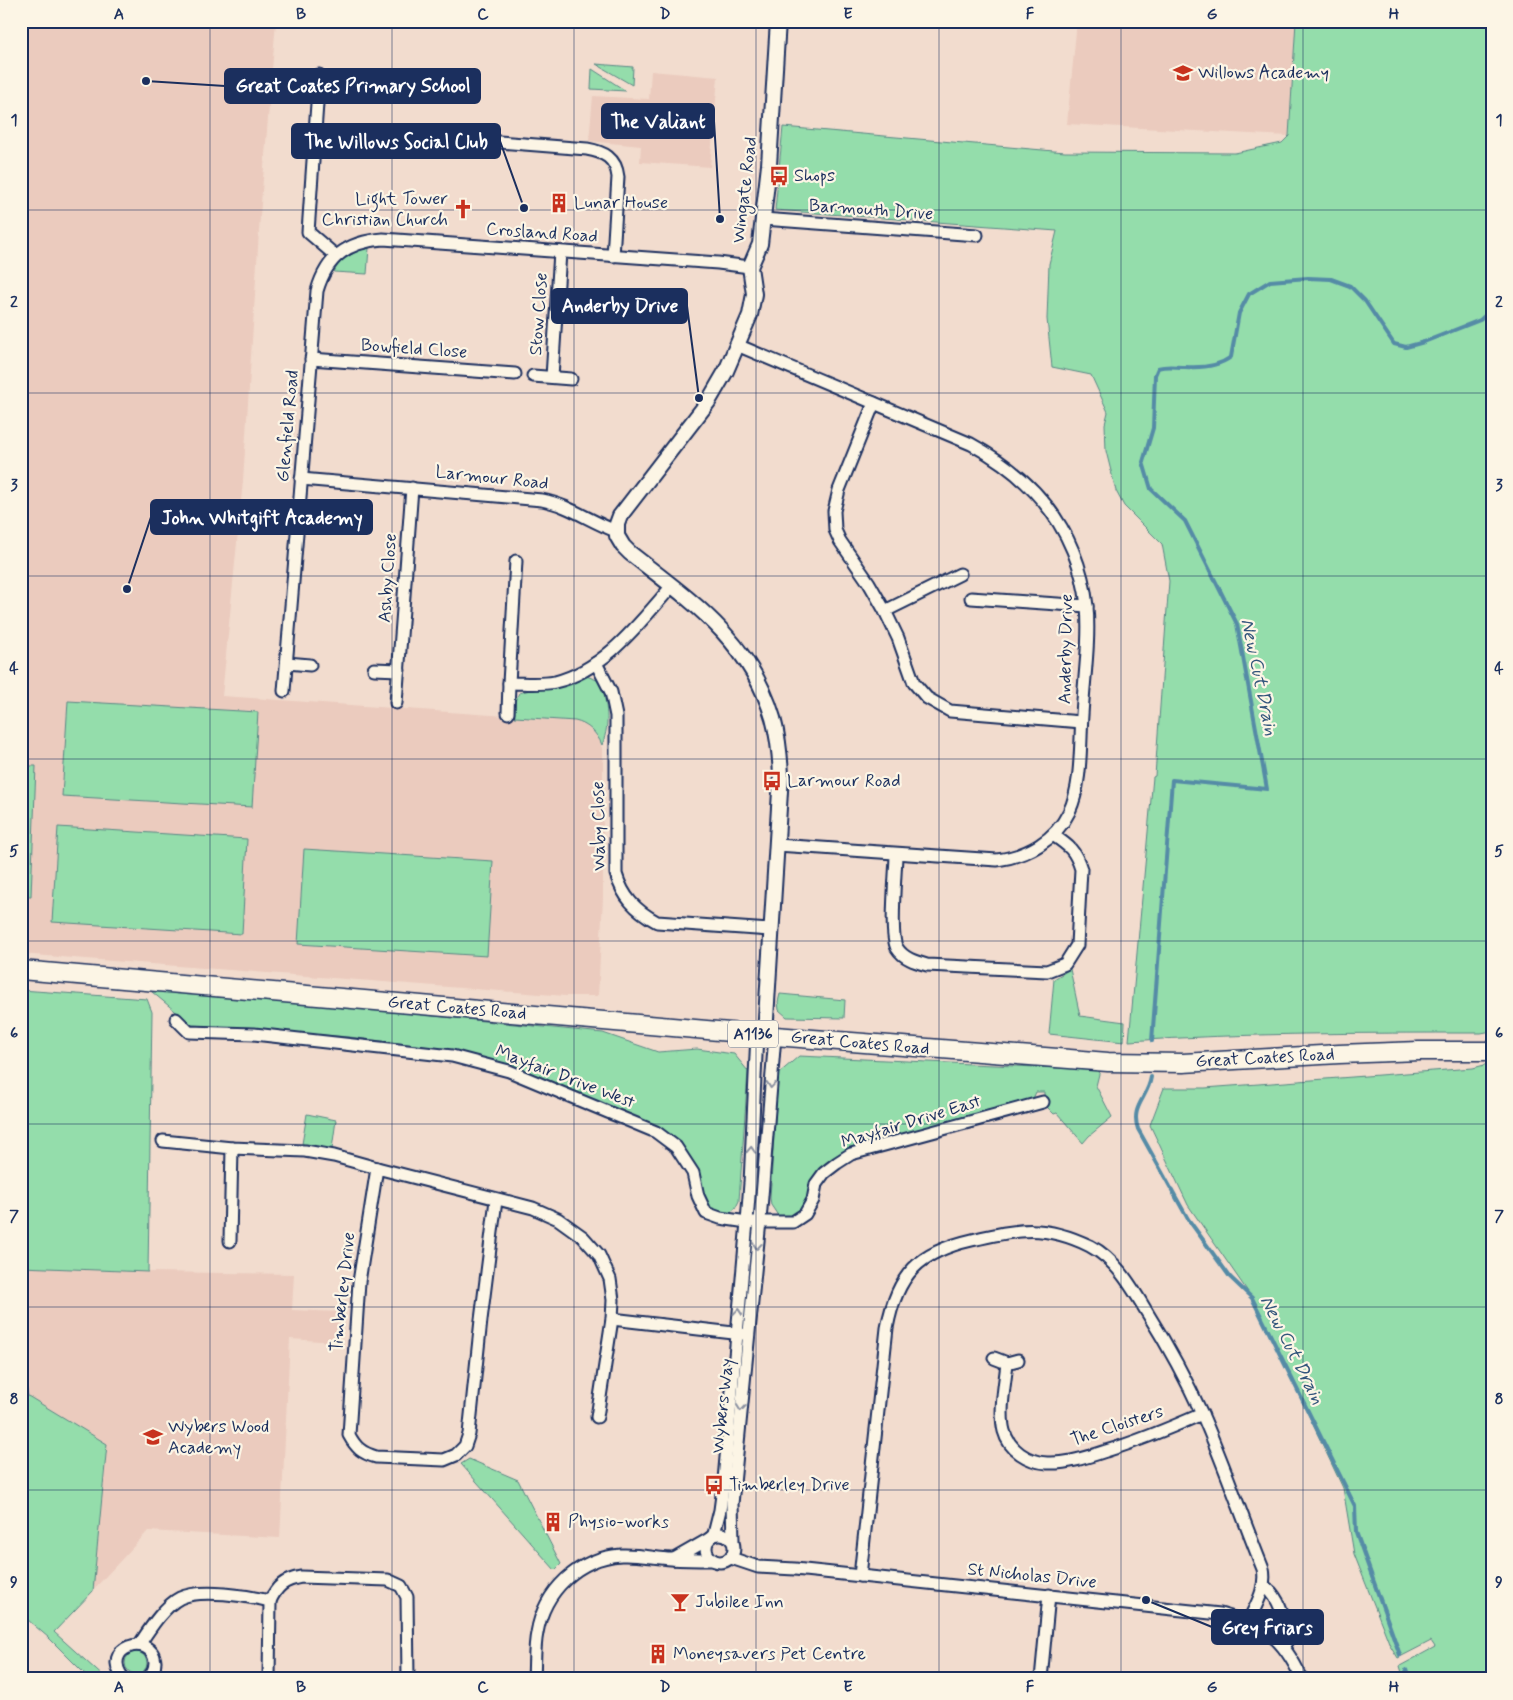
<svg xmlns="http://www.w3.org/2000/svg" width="1513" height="1700" viewBox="0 0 1513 1700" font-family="Mynerve,sans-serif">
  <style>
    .built { fill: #ebcbbe }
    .green { fill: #94ddab; stroke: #588684 }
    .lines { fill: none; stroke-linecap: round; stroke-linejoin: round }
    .stream { stroke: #548ba6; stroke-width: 4 }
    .minor-casing { stroke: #1b2f5e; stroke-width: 15 }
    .tertiary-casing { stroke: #1b2f5e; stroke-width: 18 }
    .primary-casing { stroke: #1b2f5e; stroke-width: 21 }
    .minor { stroke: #fcf5e5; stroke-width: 11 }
    .tertiary { stroke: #fcf5e5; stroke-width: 14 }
    .primary { stroke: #fcf5e5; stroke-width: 18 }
    .oneway { stroke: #8c92a2 }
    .grid { fill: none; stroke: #1b2f5e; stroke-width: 1; stroke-opacity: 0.55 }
    .labels { text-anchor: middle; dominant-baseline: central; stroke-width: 4.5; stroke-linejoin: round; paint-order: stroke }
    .shield { fill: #fcf5e5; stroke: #5e6a86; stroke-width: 1 }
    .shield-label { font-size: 16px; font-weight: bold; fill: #1b2f5e }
    .poi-label { font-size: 18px; fill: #1b2f5e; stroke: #fcf5e5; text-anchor: start }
    .street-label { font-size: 18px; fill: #1b2f5e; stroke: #fcf5e5 }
    .water-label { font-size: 19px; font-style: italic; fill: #33567c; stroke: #fcf5e5 }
    .leader { fill: none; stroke: #1b2f5e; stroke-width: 2 }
    .callout-dot { fill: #1b2f5e; stroke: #fcf5e5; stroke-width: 2 }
    .callout { fill: #1b2f5e; stroke: #1b2f5e; stroke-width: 2 }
    .callout-label { font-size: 19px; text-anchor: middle; font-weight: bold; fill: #fff }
    .neatline { fill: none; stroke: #1b2f5e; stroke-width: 2 }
    .grid-label { font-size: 16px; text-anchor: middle; font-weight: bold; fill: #1b2f5e }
  </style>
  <rect width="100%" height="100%" fill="#f2dcce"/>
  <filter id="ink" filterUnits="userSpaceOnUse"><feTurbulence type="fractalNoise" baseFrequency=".02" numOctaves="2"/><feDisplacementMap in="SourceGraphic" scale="10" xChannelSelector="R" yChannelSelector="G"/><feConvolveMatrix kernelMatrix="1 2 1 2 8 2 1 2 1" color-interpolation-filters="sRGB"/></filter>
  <g filter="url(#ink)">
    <g class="built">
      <polygon points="21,21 276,21 260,216 243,481 222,696 575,721 582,723 592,730 599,738 603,752 603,898 598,996 566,996 21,954"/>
      <polygon points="1077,21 1296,21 1289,136 1067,124"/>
      <polygon points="651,71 718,77 710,167 640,162 641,146 589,141 593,96 649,99"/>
      <polygon points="21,1267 149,1272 294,1274 292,1310 339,1312 335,1342 290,1339 280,1538 148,1531 54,1632 21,1603"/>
    </g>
    <g class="green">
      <path d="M1296 21H1492V1031L1481 1033C1363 1033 1246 1033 1129 1041L1153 777 1155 776 1169 581 1162 544 1124 506 1116 491 1106 451 1105 424 1108 412 1091 375 1052 367 1047 319 1049 264 1057 231 775 210 783 127 1065 152 1235 153 1282 143 1289 136Z"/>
      <polygon points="596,64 633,67 632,85"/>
      <polygon points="592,69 626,91 591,89"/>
      <path d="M369 248 367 274 334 272C339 259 356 250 369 248Z"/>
      <path d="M584 675 602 682C606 706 611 722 602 745 597 733 588 724 575 721L515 717V701L519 693Z"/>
      <polygon points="68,701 258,712 252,807 62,796"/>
      <polygon points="21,766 36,766 31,896 21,896"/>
      <polygon points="58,827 247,839 242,934 52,922"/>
      <polygon points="304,849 493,861 487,956 298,944"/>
      <polygon points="1070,969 1080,1016 1125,1022 1124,1042 1049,1034 1054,979"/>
      <polygon points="146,987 603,1033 658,1052 697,1049 734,1054 748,1071 739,1201 735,1209 726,1215 713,1214 704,1200 702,1186 696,1167 659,1129 625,1113 459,1053 431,1047 349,1037 192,1025"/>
      <polygon points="21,990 147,999 152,1012 148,1272 21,1267"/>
      <polygon points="780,994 845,1000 844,1018 787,1017 779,1010 778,1002"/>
      <polygon points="799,1056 1100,1070 1096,1086 1112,1117 1089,1136 1083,1143 1057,1113 1054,1114 1044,1104 1044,1092 1036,1092 1031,1103 1022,1107 880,1139 841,1152 821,1172 807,1204 800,1216 787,1219 779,1217 771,1205 770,1198 778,1074"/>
      <polygon points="1492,1063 1492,1679 1404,1679 1400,1666 1435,1647 1431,1641 1398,1658 1390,1645 1354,1554 1343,1488 1255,1302 1188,1205 1150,1125 1164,1088 1205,1088 1473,1068"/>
      <polygon points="307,1114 336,1120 332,1149 302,1144"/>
      <polygon points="21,1358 28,1396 107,1444 93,1591 54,1632 106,1679 90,1679 49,1638 21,1614"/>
      <polygon points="469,1459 518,1480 561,1564 555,1570 461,1464"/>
      <circle cx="136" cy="1663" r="11"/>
    </g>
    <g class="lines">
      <g class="stream">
        <path d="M1152 1041 1172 780 1267 789 1237 624 1185 521 1151 489 1143 462 1153 428 1155 375 1158 368C1167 365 1175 367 1185 367 1200 368 1219 366 1231 357L1239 313 1249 294 1270 281 1308 278 1331 279 1350 286 1365 301 1394 344 1406 347 1424 342 1480 320 1489 312 1492 279"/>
        <path d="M1151 1077C1148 1098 1130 1106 1138 1129L1188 1219 1230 1277 1252 1298 1355 1506 1356 1532 1400 1655"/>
        <polyline points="1406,1670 1409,1679"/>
      </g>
      <defs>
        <g id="minor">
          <polyline points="319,75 308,232 336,256"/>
          <path d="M499 142 587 149C604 152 616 158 618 177L613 256"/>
          <polyline points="763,219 977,235"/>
          <path d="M737 345 971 444C1017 469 1053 502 1073 551 1080 568 1085 587 1087 606 1090 642 1084 679 1082 715 1080 745 1082 785 1069 812 1055 841 1027 856 997 860L777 845"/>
          <polyline points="311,359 515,374"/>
          <polyline points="533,376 571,379"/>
          <polyline points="552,377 560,252"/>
          <polyline points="874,403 839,490 834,511 835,530 840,541 869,583 885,611 898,638 914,683 927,698 950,711 1081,722"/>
          <path d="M301 479 542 500C569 505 591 522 616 531"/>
          <path d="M516 561 509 683C524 683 540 685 555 682 605 670 640 622 672 586"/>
          <polyline points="971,598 1087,606"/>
          <polyline points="885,611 960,574"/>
          <polyline points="287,663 310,665"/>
          <path d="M596 663 611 692 616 716V874C623 897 635 910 657 922L771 930"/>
          <polyline points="374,669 399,670"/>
          <path d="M284 691 317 291C327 256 348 242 383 239L718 263 750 267"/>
          <polyline points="396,703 412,488"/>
          <polyline points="508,713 509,683"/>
          <path d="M896 854C896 872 889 935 897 948 904 959 916 962 927 965L1047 971 1065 964 1077 945 1081 869C1075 850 1069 846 1053 835"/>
          <polyline points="176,1019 189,1032 254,1034 452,1056 509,1071 656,1132 676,1147 693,1173 698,1196 706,1213 720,1218 747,1222 793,1222 805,1214 813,1200 816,1184 824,1173 837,1163 851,1154 1043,1102"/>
          <polyline points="163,1141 232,1148 305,1151 334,1156 377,1168"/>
          <path d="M496 1200 481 1320 469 1434 465 1446 456 1455 444 1460 376 1457C362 1453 356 1448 349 1435L359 1282 377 1168 533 1208 558 1219 583 1237 599 1255 610 1279 613 1300 612 1319 597 1417"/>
          <polyline points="230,1241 232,1148"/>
          <polyline points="612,1319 742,1334"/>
          <polyline points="994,1358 1007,1363 1018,1360"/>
          <path d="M1007 1363C1005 1383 999 1412 1004 1431 1009 1450 1028 1462 1047 1463 1067 1464 1088 1457 1106 1451 1139 1441 1170 1428 1202 1414"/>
          <circle cx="720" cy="1548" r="14"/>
          <polyline points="714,1534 720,1510 724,1480 747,1222 750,1183 757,1034"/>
          <polyline points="733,1540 732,1504 760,1221 775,1036"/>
          <path d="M731 1558 758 1567 795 1569 1220 1614C1266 1627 1281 1634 1302 1679"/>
          <polyline points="674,1559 709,1539"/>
          <path d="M860 1576 887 1328C897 1274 919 1252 972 1240 1018 1229 1045 1224 1090 1246 1117 1260 1133 1289 1148 1314 1168 1346 1186 1379 1202 1414 1224 1464 1242 1517 1263 1569 1267 1588 1256 1605 1248 1622"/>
          <path d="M1263 1586C1280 1594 1284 1621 1290 1637L1283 1646"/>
          <path d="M139 1645C149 1630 164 1606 180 1598 200 1588 248 1596 270 1601 277 1586 284 1580 301 1577L388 1580 401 1586 407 1597 408 1679"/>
          <path d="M124 1679C98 1647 152 1631 155 1662 155 1669 152 1675 146 1679"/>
          <polyline points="269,1679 270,1601"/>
          <path d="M534 1679C535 1664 534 1647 537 1633 544 1591 578 1558 621 1555 637 1554 655 1558 671 1559 685 1560 699 1560 713 1560"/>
          <polyline points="1041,1679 1049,1595"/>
        </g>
        <path id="tertiary" d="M765 1035 781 775C780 755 778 736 773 718 750 640 690 600 630 553L623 546 617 536V524L620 516 708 402 726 371 750 315 754 294 750 267 760 244 769 165 778 21"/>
        <polyline id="primary" points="21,970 775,1036 1108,1062 1183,1063 1339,1054 1419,1051 1492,1051"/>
      </defs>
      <use href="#minor" class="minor-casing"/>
      <use href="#tertiary" class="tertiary-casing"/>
      <use href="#primary" class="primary-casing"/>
      <use href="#minor" class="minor"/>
      <use href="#tertiary" class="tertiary"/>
      <use href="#primary" class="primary"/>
    </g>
    <defs><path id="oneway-chevron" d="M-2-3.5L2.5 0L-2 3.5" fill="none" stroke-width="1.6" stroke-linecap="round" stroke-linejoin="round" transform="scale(1.25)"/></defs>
    <g class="oneway">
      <use href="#oneway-chevron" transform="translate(771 1085) rotate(95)"/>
      <use href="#oneway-chevron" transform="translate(751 1150) rotate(-87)"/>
      <use href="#oneway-chevron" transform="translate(757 1246) rotate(96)"/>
      <use href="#oneway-chevron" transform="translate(738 1312) rotate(-85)"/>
      <use href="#oneway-chevron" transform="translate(741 1408) rotate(96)"/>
    </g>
  </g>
  <path class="grid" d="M210 21V1679M392 21V1679M574 21V1679M756 21V1679M939 21V1679M1121 21V1679M1303 21V1679M21 210H1492M21 393H1492M21 576H1492M21 759H1492M21 941H1492M21 1124H1492M21 1307H1492M21 1490H1492"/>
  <defs>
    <symbol id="school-bare" viewBox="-9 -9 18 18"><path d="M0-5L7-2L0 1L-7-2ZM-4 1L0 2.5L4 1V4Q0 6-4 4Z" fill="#c8321e" stroke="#fcf5e5" stroke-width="2.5" paint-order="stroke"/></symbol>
    <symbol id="bus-bare" viewBox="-9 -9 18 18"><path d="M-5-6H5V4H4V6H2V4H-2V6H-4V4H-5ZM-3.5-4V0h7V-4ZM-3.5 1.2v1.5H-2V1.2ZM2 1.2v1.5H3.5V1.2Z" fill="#c8321e" stroke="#fcf5e5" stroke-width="2.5" paint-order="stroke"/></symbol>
    <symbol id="building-bare" viewBox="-9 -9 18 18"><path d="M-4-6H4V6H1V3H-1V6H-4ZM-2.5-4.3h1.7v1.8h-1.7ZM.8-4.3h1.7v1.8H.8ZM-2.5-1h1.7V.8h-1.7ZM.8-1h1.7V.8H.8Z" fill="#c8321e" stroke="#fcf5e5" stroke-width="2.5" paint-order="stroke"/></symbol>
    <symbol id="church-bare" viewBox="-9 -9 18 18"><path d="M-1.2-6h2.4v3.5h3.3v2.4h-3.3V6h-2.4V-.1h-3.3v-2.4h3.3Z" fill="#c8321e" stroke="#fcf5e5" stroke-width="2.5" paint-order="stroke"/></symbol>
    <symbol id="bar-bare" viewBox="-9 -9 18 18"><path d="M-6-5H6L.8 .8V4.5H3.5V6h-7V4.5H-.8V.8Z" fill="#c8321e" stroke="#fcf5e5" stroke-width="2.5" paint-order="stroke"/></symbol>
  </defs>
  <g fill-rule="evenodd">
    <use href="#school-bare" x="1169" y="59" width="28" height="28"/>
    <use href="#bus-bare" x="765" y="162" width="28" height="28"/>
    <use href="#building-bare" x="545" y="189" width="28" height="28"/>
    <use href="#church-bare" x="449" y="195" width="28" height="28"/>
    <use href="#bus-bare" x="758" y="767" width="28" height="28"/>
    <use href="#school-bare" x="139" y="1423" width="28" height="28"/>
    <use href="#bus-bare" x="700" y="1471" width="28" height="28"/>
    <use href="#building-bare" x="539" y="1508" width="28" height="28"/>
    <use href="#bar-bare" x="666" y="1588" width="28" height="28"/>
    <use href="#building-bare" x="644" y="1640" width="28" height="28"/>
  </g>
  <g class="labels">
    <rect class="shield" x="728" y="1020.5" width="50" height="27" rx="4"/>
    <g class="shield-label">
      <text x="753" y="1034">A1136</text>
    </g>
    <g class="poi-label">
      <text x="1198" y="73">Willows Academy</text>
      <text x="794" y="176">Shops</text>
      <text x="448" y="199" text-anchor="end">Light Tower<tspan x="448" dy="21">Christian Church</tspan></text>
      <text x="574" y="203">Lunar House</text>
      <text x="787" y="781">Larmour Road</text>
      <text x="168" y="1427">Wybers Wood<tspan x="168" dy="21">Academy</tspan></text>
      <text x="729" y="1485">Timberley Drive</text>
      <text x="568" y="1522">Physio-works</text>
      <text x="695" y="1602">Jubilee Inn</text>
      <text x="673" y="1654">Moneysavers Pet Centre</text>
    </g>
    <g class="street-label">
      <text transform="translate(745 190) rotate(-83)">Wingate Road</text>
      <text transform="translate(871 210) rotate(4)">Barmouth Drive</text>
      <text transform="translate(542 233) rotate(4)">Crosland Road</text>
      <text transform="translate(539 314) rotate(-86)">Stow Close</text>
      <text transform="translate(414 349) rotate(4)">Bowfield Close</text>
      <text transform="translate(288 426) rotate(-85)">Glenfield Road</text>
      <text transform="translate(492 478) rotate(6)">Larmour Road</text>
      <text transform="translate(388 578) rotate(-86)">Ashby Close</text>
      <text transform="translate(1066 649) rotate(-89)">Anderby Drive</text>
      <text transform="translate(599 826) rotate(-91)">Waby Close</text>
      <text transform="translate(457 1008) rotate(5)">Great Coates Road</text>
      <text transform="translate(860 1043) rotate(5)">Great Coates Road</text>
      <text transform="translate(1265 1058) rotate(-3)">Great Coates Road</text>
      <text transform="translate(565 1077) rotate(21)">Mayfair Drive West</text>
      <text transform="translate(911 1122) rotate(-17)">Mayfair Drive East</text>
      <text transform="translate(343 1292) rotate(-84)">Timberley Drive</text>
      <text transform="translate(723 1406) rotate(-84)">Wybers Way</text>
      <text transform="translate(1117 1426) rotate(-18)">The Cloisters</text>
      <text transform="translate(1032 1576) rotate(6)">St Nicholas Drive</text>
    </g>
    <g class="water-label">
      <text transform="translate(1259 677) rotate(78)">New Cut Drain</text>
      <text transform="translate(1292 1350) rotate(63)">New Cut Drain</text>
    </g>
  </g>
  <path class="leader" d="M146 81L225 86M720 219L714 121M524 208L500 141M699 398L687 306M127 589L151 517M1146 1600L1212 1627"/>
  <g class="callout-dot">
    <circle cx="146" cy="81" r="5"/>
    <circle cx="720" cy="219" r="5"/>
    <circle cx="524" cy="208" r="5"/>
    <circle cx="699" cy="398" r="5"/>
    <circle cx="127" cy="589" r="5"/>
    <circle cx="1146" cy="1600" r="5"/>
  </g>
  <g class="callout">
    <rect x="225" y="69" width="255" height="34" rx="5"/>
    <rect x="602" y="104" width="112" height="34" rx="5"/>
    <rect x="292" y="124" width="208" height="34" rx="5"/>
    <rect x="552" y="289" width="135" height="34" rx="5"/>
    <rect x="151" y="500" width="221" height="34" rx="5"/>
    <rect x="1212" y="1610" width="111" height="34" rx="5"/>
  </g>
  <g class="callout-label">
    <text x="353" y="92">Great Coates Primary School</text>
    <text x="658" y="128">The Valiant</text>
    <text x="396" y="148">The Willows Social Club</text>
    <text x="620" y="312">Anderby Drive</text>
    <text x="262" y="524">John Whitgift Academy</text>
    <text x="1267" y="1634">Grey Friars</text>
  </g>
  <rect width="1513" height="1700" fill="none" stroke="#fcf5e5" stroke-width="55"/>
  <rect x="28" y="28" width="1458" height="1644" class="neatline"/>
  <g class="grid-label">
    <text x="119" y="19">A</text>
    <text x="301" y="19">B</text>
    <text x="483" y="19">C</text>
    <text x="665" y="19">D</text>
    <text x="848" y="19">E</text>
    <text x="1030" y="19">F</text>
    <text x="1212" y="19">G</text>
    <text x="1394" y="19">H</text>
    <text x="14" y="125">1</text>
    <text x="1499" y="125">1</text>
    <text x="14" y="307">2</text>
    <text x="1499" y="307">2</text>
    <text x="14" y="490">3</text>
    <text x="1499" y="490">3</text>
    <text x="14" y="673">4</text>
    <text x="1499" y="673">4</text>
    <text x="14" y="856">5</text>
    <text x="1499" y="856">5</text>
    <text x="14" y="1038">6</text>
    <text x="1499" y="1038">6</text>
    <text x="14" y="1221">7</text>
    <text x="1499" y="1221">7</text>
    <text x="14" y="1404">8</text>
    <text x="1499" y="1404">8</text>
    <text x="14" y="1587">9</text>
    <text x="1499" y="1587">9</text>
    <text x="119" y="1692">A</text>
    <text x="301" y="1692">B</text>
    <text x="483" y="1692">C</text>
    <text x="665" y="1692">D</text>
    <text x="848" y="1692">E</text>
    <text x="1030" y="1692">F</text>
    <text x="1212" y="1692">G</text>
    <text x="1394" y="1692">H</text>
  </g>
</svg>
